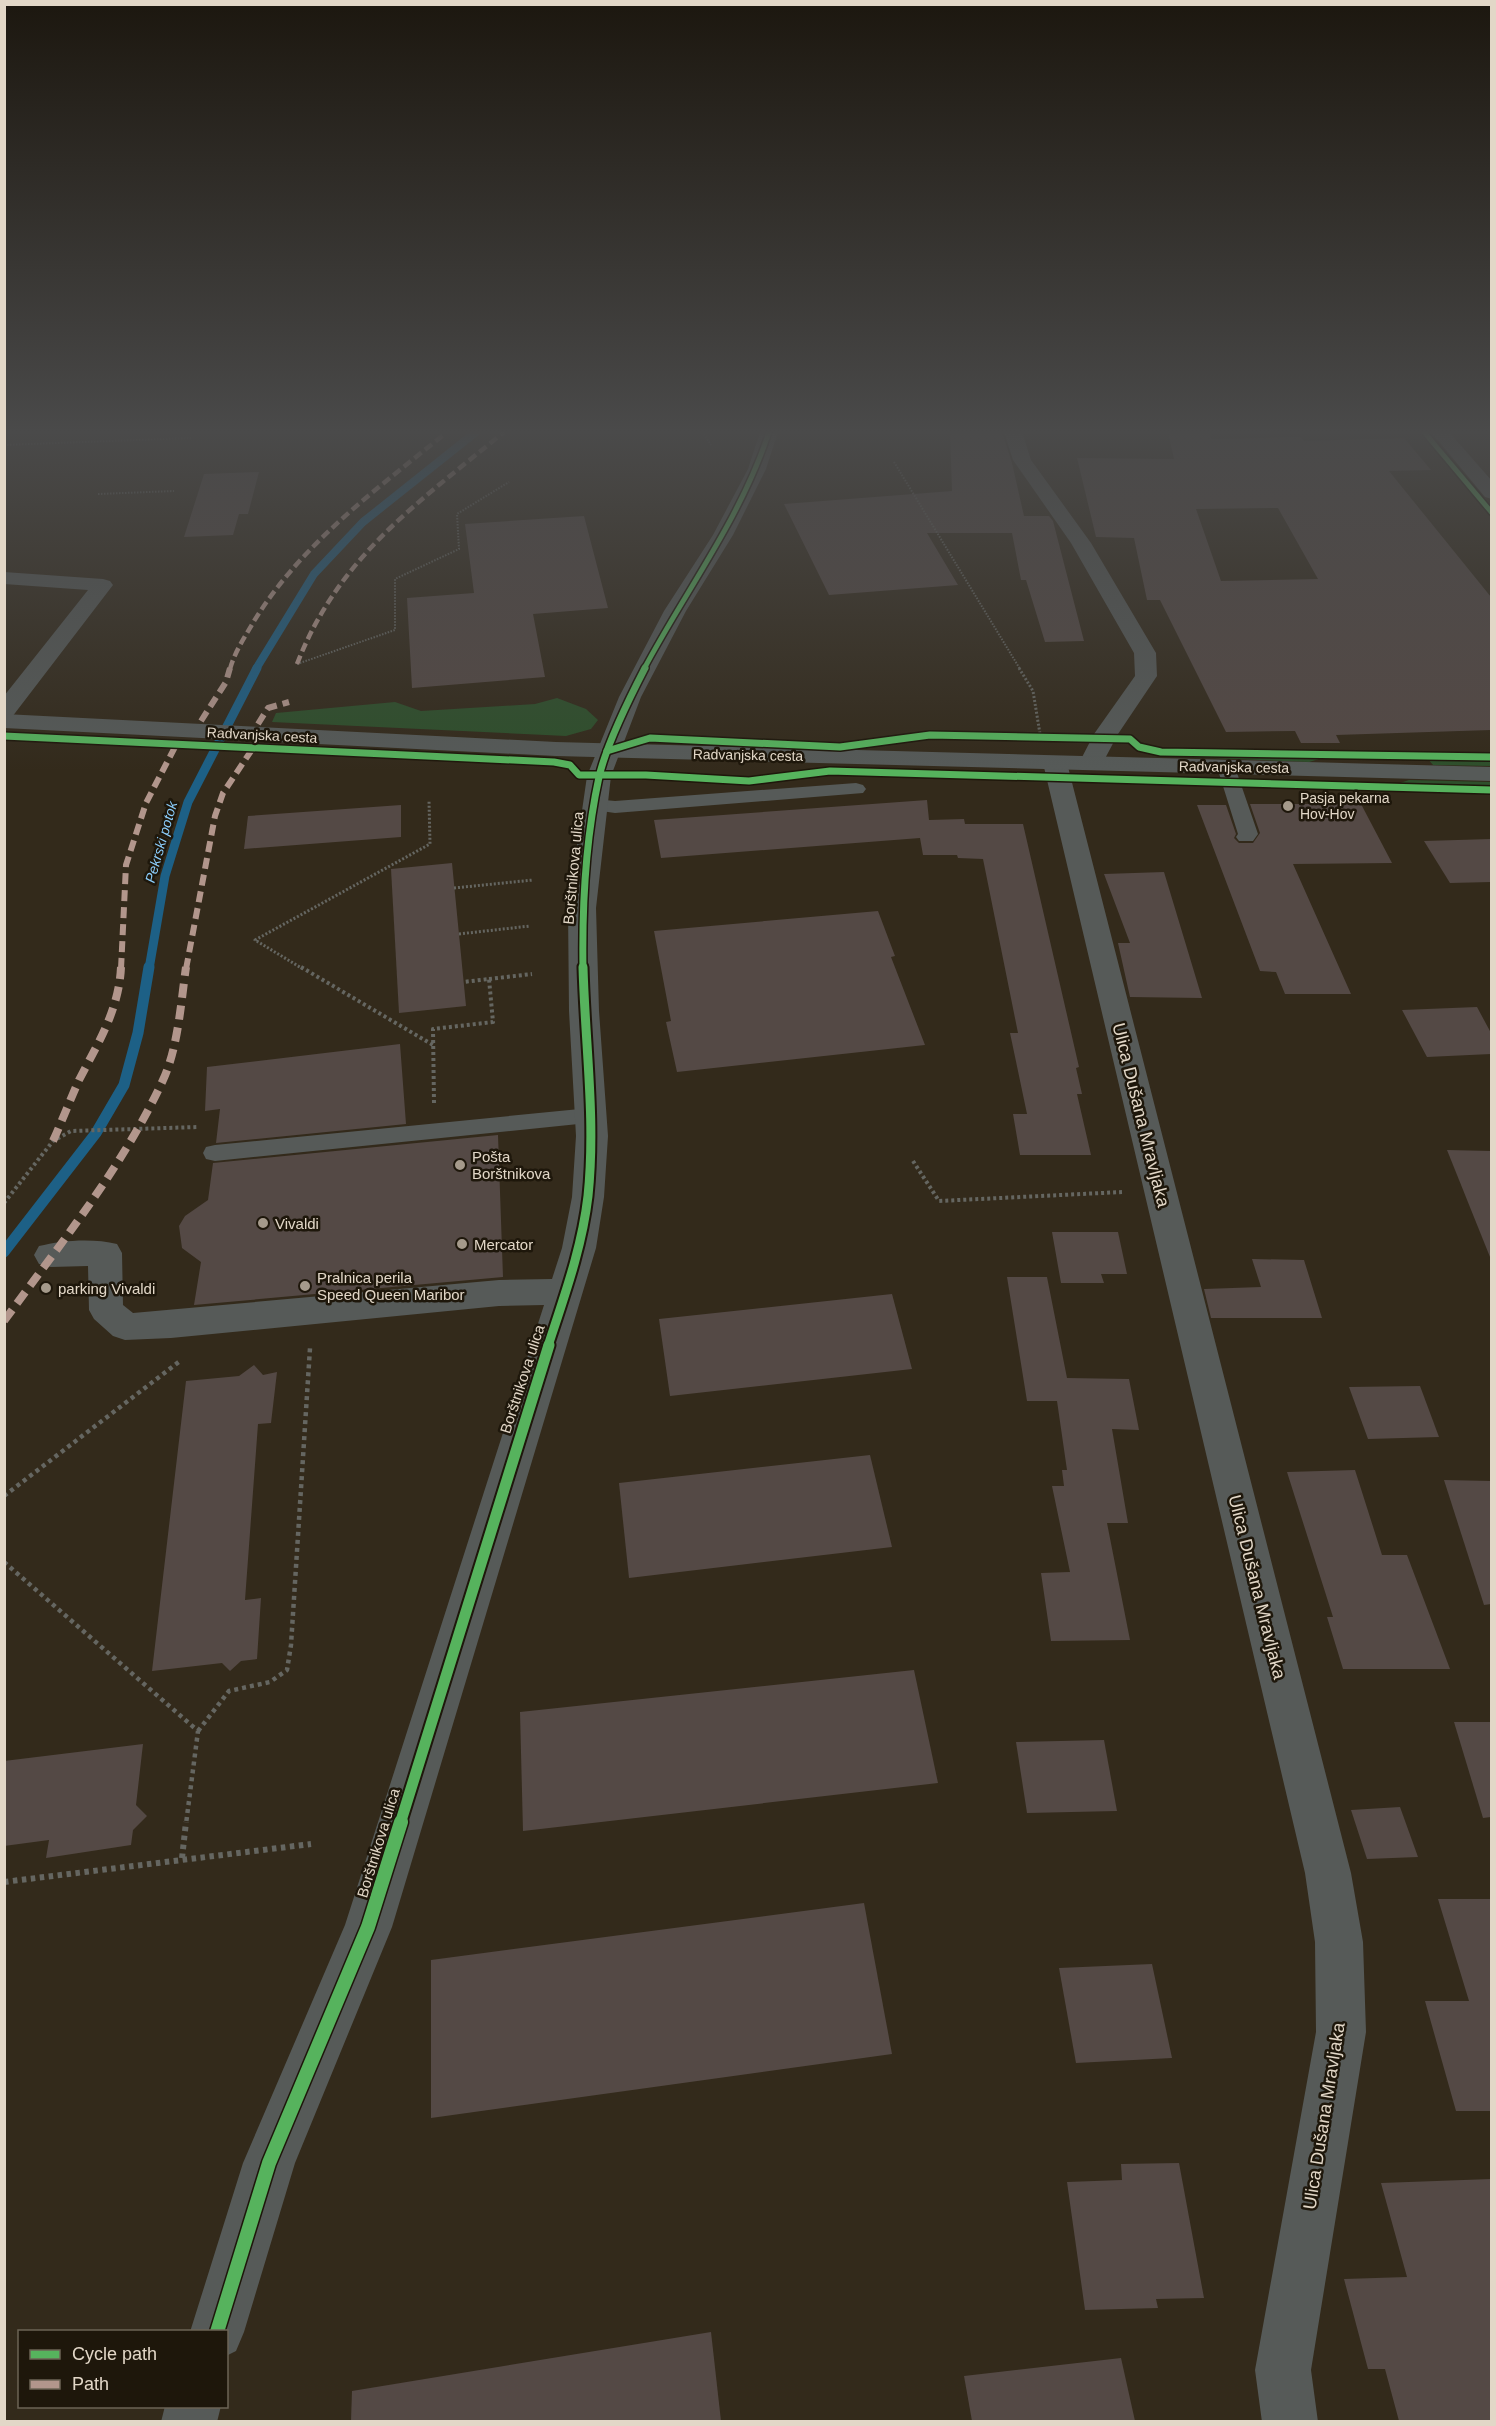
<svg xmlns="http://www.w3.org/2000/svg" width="1496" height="2426" viewBox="0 0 1496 2426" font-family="Helvetica,sans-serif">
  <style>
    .green { fill: #2e4f2b }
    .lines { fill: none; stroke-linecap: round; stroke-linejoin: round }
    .stream-far2 { stroke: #1d6086; stroke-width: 8 }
    .stream-far1 { stroke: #1d6086; stroke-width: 9 }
    .stream { stroke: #1d6086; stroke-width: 11 }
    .building { fill: #544945; fill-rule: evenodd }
    .path-far4 { stroke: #656661; stroke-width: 2; stroke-dasharray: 1.5 1.5; stroke-linecap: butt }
    .path-far3 { stroke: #656661; stroke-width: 3; stroke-dasharray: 2 2; stroke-linecap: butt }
    .path-far2 { stroke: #656661; stroke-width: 4; stroke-dasharray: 3 3; stroke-linecap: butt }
    .path-far1 { stroke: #656661; stroke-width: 4.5; stroke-dasharray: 4 4; stroke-linecap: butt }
    .path { stroke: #656661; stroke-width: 6; stroke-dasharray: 4.5 4.5; stroke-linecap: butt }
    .service { fill: #565a58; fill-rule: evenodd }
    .minor { fill: #565a58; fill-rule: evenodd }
    .tertiary { fill: #565a58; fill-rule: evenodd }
    .quiet-far2 { stroke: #b2968c; stroke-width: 4.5; stroke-dasharray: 9 4.5; stroke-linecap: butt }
    .quiet-far1 { stroke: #b2968c; stroke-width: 6; stroke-dasharray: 11 6; stroke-linecap: butt }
    .quiet { stroke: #b2968c; stroke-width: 8; stroke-dasharray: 14 8; stroke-linecap: butt }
    .cycleway-far4-casing { stroke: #1e170b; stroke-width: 8 }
    .cycleway-far3-casing { stroke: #1e170b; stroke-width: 10 }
    .cycleway-far2-casing { stroke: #1e170b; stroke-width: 13 }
    .cycleway-far1-casing { stroke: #1e170b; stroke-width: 15 }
    .cycleway-casing { stroke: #1e170b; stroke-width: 17 }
    .cycleway-far4 { stroke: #56b35d; stroke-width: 5 }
    .cycleway-far3 { stroke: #56b35d; stroke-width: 7 }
    .cycleway-far2 { stroke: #56b35d; stroke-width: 9 }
    .cycleway-far1 { stroke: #56b35d; stroke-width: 11 }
    .cycleway { stroke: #56b35d; stroke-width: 14 }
    .poi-dot { fill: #a59a8b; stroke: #1e170b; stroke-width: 2 }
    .labels { text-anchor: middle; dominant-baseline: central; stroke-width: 5; stroke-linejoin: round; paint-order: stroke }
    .far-street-label { font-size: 14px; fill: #e2d7c7; stroke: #1e170b }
    .far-poi-label { font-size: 14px; fill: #e2d7c7; stroke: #1e170b; text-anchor: start }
    .far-water-label { font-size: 14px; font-style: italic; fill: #8ccdfb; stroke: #1e170b }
    .street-label { font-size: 15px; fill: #e2d7c7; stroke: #1e170b }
    .poi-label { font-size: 15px; fill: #e2d7c7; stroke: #1e170b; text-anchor: start }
    .near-street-label { font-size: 18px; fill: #e2d7c7; stroke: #1e170b }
  </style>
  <rect width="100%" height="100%" fill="#332a1b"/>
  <g class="green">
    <polygon points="557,698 586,709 598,720 591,729 566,736 272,722 276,713 395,702 421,711 535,704"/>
    <polygon points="1165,756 1319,758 1319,759 1309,762"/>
    <polygon points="1428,759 1491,760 1491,766 1433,765"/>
    <polygon points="1409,780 1491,782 1491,788 1400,783"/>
  </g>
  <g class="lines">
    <polyline class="stream-far2" points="256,669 314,574 363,522 476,432"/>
    <polyline class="stream-far1" points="149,969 165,876 188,802 257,668"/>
    <polyline class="stream" points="4,1252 96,1133 124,1085 138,1033 149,967"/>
  </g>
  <g class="building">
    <polygon points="950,432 1002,432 1012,463 1024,516 1049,516 1053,521 1084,641 1045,642 1026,580 1021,580 1012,533 927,533 958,585 829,595 784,504 952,491"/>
    <path d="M1168 432H1210L1211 439 1301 437 1304 441 1404 438 1431 470 1389 471 1491 597V730L1336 735 1340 743H1301L1295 731 1226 732 1160 600H1147L1134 538 1096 537 1077 458 1174 459ZM1278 508 1318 579 1221 581 1196 509Z"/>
    <polygon points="259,472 248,514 239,514 233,535 184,537 204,474"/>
    <polygon points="584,516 608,608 533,614 545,677 412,688 407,598 474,593 465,524"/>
    <polygon points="927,800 929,820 964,819 965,824 1023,824 1079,1067 1076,1068 1082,1094 1077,1094 1091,1155 1020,1155 1013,1114 1027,1114 1010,1033 1018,1033 983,859 958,858 957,855 923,855 920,838 661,858 654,820"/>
    <polygon points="1250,804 1361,804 1392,863 1293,864 1351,994 1285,994 1276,972 1260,971 1197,805 1226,805 1236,834 1234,838 1239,843 1253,843 1260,833"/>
    <polygon points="401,805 401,837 244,849 248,816"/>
    <polygon points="1491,839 1491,882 1450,883 1424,841"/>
    <polygon points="452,863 466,1006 399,1013 391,869"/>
    <polygon points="1164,872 1202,998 1130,997 1118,943 1130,943 1104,874"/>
    <polygon points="878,911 895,956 891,957 925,1045 677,1072 666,1022 671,1021 654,931"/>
    <polygon points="1477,1007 1491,1033 1491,1054 1427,1057 1402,1010"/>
    <polygon points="400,1044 406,1124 216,1143 220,1109 205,1111 207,1067"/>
    <polygon points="498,1135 503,1277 194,1305 201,1262 182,1248 179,1226 185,1216 208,1200 213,1163"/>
    <polygon points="1447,1150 1491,1151 1491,1257 1490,1257"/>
    <polygon points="1052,1232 1118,1232 1127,1274 1101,1274 1104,1283 1061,1283"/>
    <polygon points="1252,1259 1304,1260 1322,1318 1211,1318 1204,1289 1261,1287"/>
    <polygon points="1007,1277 1047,1277 1067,1378 1129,1379 1139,1430 1112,1429 1128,1523 1107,1523 1130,1640 1051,1641 1041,1573 1070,1572 1052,1486 1064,1486 1062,1470 1067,1470 1057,1401 1027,1401"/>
    <polygon points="892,1294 912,1369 670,1396 659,1319"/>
    <polygon points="254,1365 263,1375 277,1372 271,1423 258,1424 245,1600 261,1598 257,1659 241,1661 230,1671 222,1663 152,1671 186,1381 239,1376"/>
    <polygon points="1420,1386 1439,1437 1368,1439 1349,1387"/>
    <polygon points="870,1455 892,1547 629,1578 619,1483"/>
    <polygon points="1355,1470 1382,1555 1407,1555 1450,1669 1343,1669 1327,1617 1333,1617 1287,1472"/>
    <polygon points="1444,1480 1491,1481 1491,1604 1484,1605"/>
    <polygon points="914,1670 938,1783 523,1831 520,1712"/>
    <polygon points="1454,1722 1491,1722 1491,1817 1483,1818"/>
    <polygon points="1104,1740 1117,1811 1027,1813 1016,1742"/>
    <polygon points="143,1744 136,1805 147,1816 133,1830 131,1845 46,1858 49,1840 4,1846 4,1761"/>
    <polygon points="1400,1807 1418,1857 1367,1859 1351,1810"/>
    <polygon points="1438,1899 1491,1899 1491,2111 1456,2111 1425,2001 1469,2001"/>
    <polygon points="864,1903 892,2054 431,2118 431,1960"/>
    <polygon points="1152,1964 1172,2058 1076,2063 1059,1968"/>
    <polygon points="1179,2163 1204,2298 1156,2299 1158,2308 1085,2310 1067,2182 1122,2180 1121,2164"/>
    <polygon points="1491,2179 1491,2421 1399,2421 1385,2369 1368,2369 1344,2279 1407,2277 1381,2183"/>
    <polygon points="711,2332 721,2421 351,2421 352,2391"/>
    <polygon points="1121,2358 1135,2421 972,2421 964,2376"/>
  </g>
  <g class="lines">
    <g class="path-far4">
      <polyline points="706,432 704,434 711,445"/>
      <polyline points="4,445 191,438"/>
      <polyline points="894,462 1020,669"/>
      <polyline points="98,494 174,491"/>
      <polyline points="297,664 395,630 395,579 459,549 457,514 509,482"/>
    </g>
    <g class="path-far3">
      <polyline points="1019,668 1033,691 1040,734"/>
      <polyline points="454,888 533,880"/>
      <polyline points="459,934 530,926"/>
      <polyline points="303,969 255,940 430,844 429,801"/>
    </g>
    <g class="path-far2">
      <polyline points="301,967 433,1045"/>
      <polyline points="489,979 532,974"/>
      <polyline points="434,1103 433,1029 493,1022 489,979 463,982"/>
      <polyline points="913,1161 939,1201 1122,1192"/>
      <polyline points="4,1203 53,1141 71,1131 198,1127"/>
    </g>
    <g class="path-far1">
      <polyline points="4,1496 180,1361"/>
      <polyline points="4,1562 198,1731 186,1824"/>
      <polyline points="198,1731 229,1691 270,1682 287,1670 291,1645 310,1348"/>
    </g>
    <g class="path">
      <polyline points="182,1858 186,1822"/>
      <polyline points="4,1882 311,1844"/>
    </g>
    <g class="service">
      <polygon points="1226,761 1235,767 1258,834 1253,841 1239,841 1236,837 1238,834 1217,767"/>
      <polygon points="856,783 863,785 866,789 863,793 615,813 587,809 584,805 594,799 615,801"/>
      <polygon points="590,1108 598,1110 602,1116 598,1122 215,1161 206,1159 203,1153 206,1147 215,1145"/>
    </g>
    <g class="minor">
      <path d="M760 432H778L766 469 733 535 686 611 641 697 611 776 596 908 599 1011 608 1136 604 1197 596 1248 392 1927 295 2163 244 2332 236 2351 226 2356V2332H190L243 2163 345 1925 544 1305 499 1306 171 1338 125 1340 113 1336 94 1319 89 1310 88 1266 51 1267 39 1264 34 1255 39 1246C62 1240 94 1238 117 1244L122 1253 123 1305 133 1313 499 1280 552 1279 562 1248 572 1197 576 1136 569 1011 568 908 587 776 619 697 664 611 713 535 748 469Z"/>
      <polygon points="1004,432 1022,432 1031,460 1091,543 1156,653 1157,676 1118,734 1100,768 1091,770 1082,768 1079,763 1094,734 1135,676 1134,653 1071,543 1013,460"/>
      <polygon points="4,572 103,579 110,581 113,585 12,717 4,719 4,696 88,590 4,584"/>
      <polygon points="1055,756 1064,758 1067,763 1351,1873 1363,1942 1366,2032 1311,2370 1318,2422 1262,2422 1255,2370 1316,2032 1315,1942 1305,1873 1043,763 1046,758"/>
      <polygon points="165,2406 221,2406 217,2422 161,2422"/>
    </g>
    <g class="tertiary">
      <polygon points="1431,432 1449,432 1492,481 1492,499 1485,497"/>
      <polygon points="4,714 556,742 1492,767 1492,781 556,756 4,728"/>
    </g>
    <g class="quiet-far2">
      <path d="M297 664C339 556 418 503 504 432"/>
      <path d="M230 669C235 651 245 637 254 621 303 542 377 489 447 432"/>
    </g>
    <g class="quiet-far1">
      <polyline points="201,721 226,682 230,668"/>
      <polyline points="258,724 268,708 289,702"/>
      <polyline points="121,969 126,865 146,803 177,743"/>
      <polyline points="186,969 215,816 223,793 253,748"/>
    </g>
    <g class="quiet">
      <path d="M53 1141C62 1121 70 1100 79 1080 98 1043 119 1010 121 967"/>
      <path d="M4 1321C60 1244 123 1167 163 1080 178 1048 181 1002 186 967"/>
    </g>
    <defs>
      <g id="cycleway-far4">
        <polyline points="1424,432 1492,513"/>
        <path d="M644 669C686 590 741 518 769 432"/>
      </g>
      <g id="cycleway-far3">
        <polyline points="4,736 554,762 570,765 579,775 646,775 749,781 830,771 1492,790"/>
        <polyline points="607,751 650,738 840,747 930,735 1130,739 1139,747 1161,752 1492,757"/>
        <path d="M583 969C582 908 586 837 599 777 606 746 630 697 645 668"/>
      </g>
      <path id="cycleway-far2" d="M548 1346C564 1297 582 1248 588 1196 596 1120 585 1043 583 967"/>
      <polyline id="cycleway-far1" points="400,1824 549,1345"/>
      <polyline id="cycleway" points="217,2332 269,2163 368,1927 401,1822"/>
    </defs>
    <use href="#cycleway-far4" class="cycleway-far4-casing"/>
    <use href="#cycleway-far3" class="cycleway-far3-casing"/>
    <use href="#cycleway-far2" class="cycleway-far2-casing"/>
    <use href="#cycleway-far1" class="cycleway-far1-casing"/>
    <use href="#cycleway" class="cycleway-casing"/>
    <use href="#cycleway-far4" class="cycleway-far4"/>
    <use href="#cycleway-far3" class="cycleway-far3"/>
    <use href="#cycleway-far2" class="cycleway-far2"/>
    <use href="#cycleway-far1" class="cycleway-far1"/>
    <use href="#cycleway" class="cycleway"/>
  </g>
  <linearGradient id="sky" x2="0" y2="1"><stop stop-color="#1c170f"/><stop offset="0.56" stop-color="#4a4a4a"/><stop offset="1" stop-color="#4a4a4a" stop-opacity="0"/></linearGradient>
  <rect width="1496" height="771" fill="url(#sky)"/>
  <g class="poi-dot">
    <circle cx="1288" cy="806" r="6"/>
    <circle cx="460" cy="1165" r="6"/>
    <circle cx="263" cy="1223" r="6"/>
    <circle cx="462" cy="1244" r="6"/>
    <circle cx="305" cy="1286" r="6"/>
    <circle cx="46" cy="1288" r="6"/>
  </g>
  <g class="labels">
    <g class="far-street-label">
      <text transform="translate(262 735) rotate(3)">Radvanjska cesta</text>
      <text transform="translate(748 755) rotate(1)">Radvanjska cesta</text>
      <text transform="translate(1234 767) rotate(1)">Radvanjska cesta</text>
    </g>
    <g class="far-poi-label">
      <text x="1300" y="798">Pasja pekarna<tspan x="1300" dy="16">Hov-Hov</tspan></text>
    </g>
    <g class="far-water-label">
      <text transform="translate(161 842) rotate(-74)">Pekrski potok</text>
    </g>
    <g class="street-label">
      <text transform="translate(573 868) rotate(-85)">Borštnikova ulica</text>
      <text transform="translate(522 1379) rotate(-72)">Borštnikova ulica</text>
      <text transform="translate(378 1843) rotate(-73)">Borštnikova ulica</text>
    </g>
    <g class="poi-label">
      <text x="472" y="1156">Pošta<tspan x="472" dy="17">Borštnikova</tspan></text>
      <text x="275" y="1223">Vivaldi</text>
      <text x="474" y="1244">Mercator</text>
      <text x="317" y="1277">Pralnica perila<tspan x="317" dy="17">Speed Queen Maribor</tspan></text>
      <text x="58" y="1288">parking Vivaldi</text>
    </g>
    <g class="near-street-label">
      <text transform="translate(1141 1115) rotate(76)">Ulica Dušana Mravljaka</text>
      <text transform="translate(1257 1587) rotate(76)">Ulica Dušana Mravljaka</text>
      <text transform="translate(1324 2116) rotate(-81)">Ulica Dušana Mravljaka</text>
    </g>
  </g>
  <rect width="1496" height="2426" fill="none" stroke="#e2d7c7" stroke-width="12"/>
  <rect x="18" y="2330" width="210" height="78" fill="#1e170b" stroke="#6c6456" stroke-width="1.5"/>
  <rect x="30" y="2350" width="30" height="9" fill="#56b35d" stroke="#6c6456" stroke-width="1.5"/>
  <text x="72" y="2360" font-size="18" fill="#e2d7c7">Cycle path</text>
  <rect x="30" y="2380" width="30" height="9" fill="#b2968c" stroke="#6c6456" stroke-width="1.5"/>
  <text x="72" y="2390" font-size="18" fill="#e2d7c7">Path</text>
</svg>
